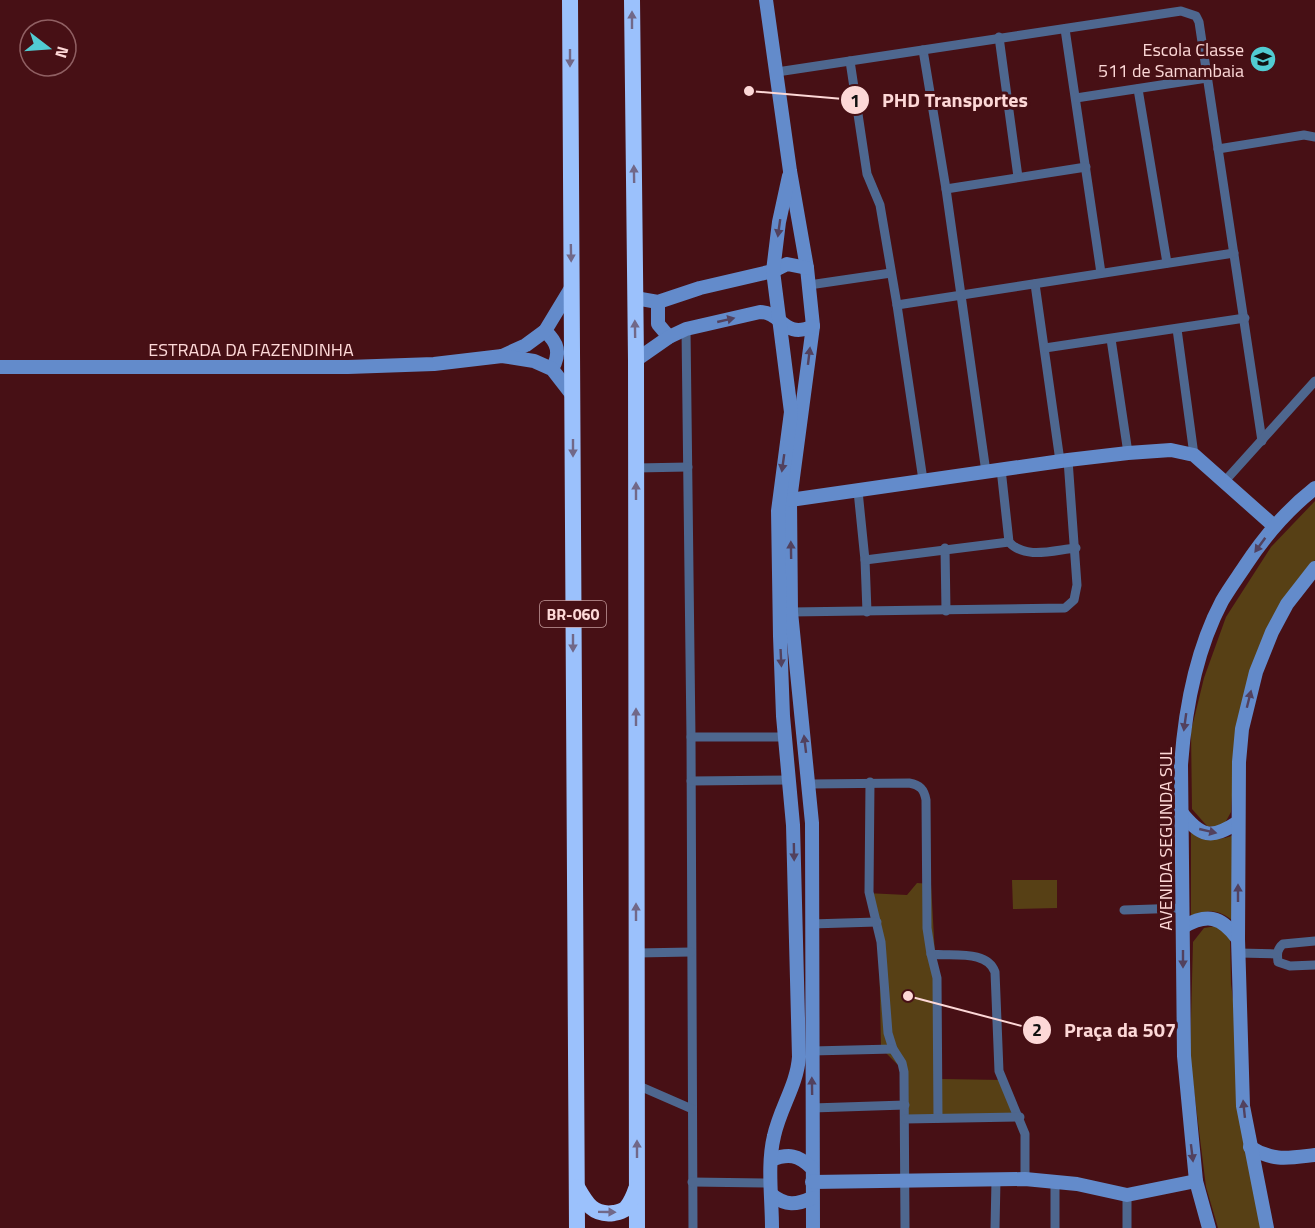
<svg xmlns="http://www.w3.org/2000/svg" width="1315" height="1228" viewBox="0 0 1315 1228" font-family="'Titillium Web',sans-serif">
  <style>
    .green { fill: #574015 }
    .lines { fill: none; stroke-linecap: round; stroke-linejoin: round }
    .street { stroke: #4e678f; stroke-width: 9 }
    .secondary { stroke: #638bcb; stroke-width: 14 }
    .highway { stroke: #9bc1fc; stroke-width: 16 }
    .oneway { fill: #716888 }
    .oneway2 { fill: #52415e }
    .labels { text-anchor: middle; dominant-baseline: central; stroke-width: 6; stroke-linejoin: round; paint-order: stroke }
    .shield { fill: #471015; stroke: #c69c9d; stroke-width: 1.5 }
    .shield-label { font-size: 16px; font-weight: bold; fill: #fdd8d7 }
    .poi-label { font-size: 18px; fill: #fdd8d7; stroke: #471015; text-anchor: end }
    .street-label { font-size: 18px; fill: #fdd8d7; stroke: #471015 }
    .leader { fill: none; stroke: #fdd8d7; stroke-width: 2 }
    .callout-dot { fill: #fdd8d7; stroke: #471015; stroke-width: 2 }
    .mark-label { font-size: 18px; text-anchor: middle; font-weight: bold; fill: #111 }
    .callout-label { font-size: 20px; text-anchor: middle; font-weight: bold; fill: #fdd8d7; stroke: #471015; stroke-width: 6; stroke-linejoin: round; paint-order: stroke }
  </style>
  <rect width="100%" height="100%" fill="#471015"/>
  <g class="green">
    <polygon points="1315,501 1315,560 1284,598 1235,747 1231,812 1225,823 1215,827 1207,826 1192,809 1191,731 1204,678 1226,617 1271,547"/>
    <path d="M1191 824C1209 838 1212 843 1234 835L1235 922C1219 910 1209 907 1191 918Z"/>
    <polygon points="1012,880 1057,880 1057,908 1013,909"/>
    <polygon points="917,883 931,884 942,1079 1003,1080 1019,1121 903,1121 900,1067 881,1048 879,945 866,893 907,895"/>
    <polygon points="1216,926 1230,938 1231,984 1263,1228 1218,1228 1206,1187 1190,1058 1193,942 1204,928"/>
  </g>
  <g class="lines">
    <g class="street">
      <polyline points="1065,29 1101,273"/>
      <polyline points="999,37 1018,177"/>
      <polyline points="923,50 946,189 986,472"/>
      <polyline points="850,61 867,174 880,205 897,305 923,480"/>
      <polyline points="777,72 1181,11 1196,16 1199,22 1262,441"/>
      <polyline points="1138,89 1167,263"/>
      <polyline points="1076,98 1207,78"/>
      <polyline points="1218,149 1304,135 1315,137"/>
      <polyline points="946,189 1086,167"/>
      <polyline points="1035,284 1060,461"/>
      <polyline points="809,285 891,273"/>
      <polyline points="897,305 1234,253"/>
      <polyline points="686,329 691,737 693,1228"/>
      <polyline points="1177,329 1194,455"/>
      <polyline points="1111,339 1128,453"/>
      <polyline points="1045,348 1245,318"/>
      <polyline points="636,468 688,467"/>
      <path d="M1001 469 1009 542C1025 560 1054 550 1076 548"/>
      <polyline points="1224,482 1315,381"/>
      <polyline points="858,491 865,560 867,612"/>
      <polyline points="945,548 946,611"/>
      <polyline points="865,560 1009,542"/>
      <polyline points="791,612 1065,608 1074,600 1077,585 1068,460"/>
      <polyline points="691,737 785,737"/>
      <polyline points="691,781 790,780"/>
      <polyline points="870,782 869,892 881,942 888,1033 893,1049 902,1063 904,1072 905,1228"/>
      <path d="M810 784 909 783C920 785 924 789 926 800L927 928 931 954C951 957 987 949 995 972L999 1071 1025 1134V1179"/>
      <polyline points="1124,910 1183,908"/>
      <polyline points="811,924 877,922"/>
      <path d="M1315 941 1283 944C1277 949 1277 954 1278 962L1290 966 1315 965"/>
      <polyline points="637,953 691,952"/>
      <polyline points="1239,953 1277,954"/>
      <polyline points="931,954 937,978 938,1118"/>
      <polyline points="812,1051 893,1049"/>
      <polyline points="637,1085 692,1109"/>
      <polyline points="812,1108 905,1105"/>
      <polyline points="905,1119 1020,1117"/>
      <polyline points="692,1182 771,1183"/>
      <polyline points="1127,1195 1127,1228"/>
      <polyline points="995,1228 996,1180"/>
      <polyline points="1055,1228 1055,1181"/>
    </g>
    <g class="secondary">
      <polyline points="766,0 790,171 807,268 813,326 790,500 791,612 812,823 813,1228"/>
      <polyline points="635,298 658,302 700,288 773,271 787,264 807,268"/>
      <polyline points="658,302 658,324 669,337"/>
      <path d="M545 331C558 343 561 353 552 369"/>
      <polyline points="502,356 526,345 545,331 571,288"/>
      <path d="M636 360 669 337 686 329 760 312C782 312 784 340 813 326"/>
      <polyline points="0,367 348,367 434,364 502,356 534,361 552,369 573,396"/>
      <polyline points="790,500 1068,460 1128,453 1171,450 1194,455 1274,526"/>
      <path d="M1181 812C1201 837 1211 840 1238 822"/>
      <path d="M1183 927C1207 913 1221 916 1238 939"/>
      <path d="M1250 1147C1273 1162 1289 1158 1315 1155"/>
      <path d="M771 1160C789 1153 798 1155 812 1168"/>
      <polyline points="812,1182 1025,1179 1077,1184 1127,1195 1196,1181"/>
      <path d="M772 1195C786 1206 796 1205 812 1198"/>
      <path d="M772 1228C772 1198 767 1165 774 1136 780 1108 797 1085 799 1057L793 825 783 716 780 636 778 511 791 412 773 271 779 222 789 176"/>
      <path d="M1209 1228 1196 1181 1184 1056 1181 765C1185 709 1195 652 1222 601 1229 589 1237 578 1245 566 1264 537 1287 510 1315 488"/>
      <polyline points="1267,1228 1243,1106 1238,939 1239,762 1242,729 1256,672 1272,632 1287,604 1315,568"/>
    </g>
    <g class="highway">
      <polyline points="570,0 577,1228"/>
      <polyline points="632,0 636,360 637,1228"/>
      <path d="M577 1187C586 1203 593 1216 614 1213 619 1212 624 1211 627 1207 631 1202 634 1195 636 1189"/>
    </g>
  </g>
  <defs><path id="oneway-solid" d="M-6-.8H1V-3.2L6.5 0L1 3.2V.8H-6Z" transform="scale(1.5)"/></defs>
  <g class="oneway">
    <use href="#oneway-solid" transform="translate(632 20) rotate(-90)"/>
    <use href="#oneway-solid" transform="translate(570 58) rotate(90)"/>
    <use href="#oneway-solid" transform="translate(634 174) rotate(-91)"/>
    <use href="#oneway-solid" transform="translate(571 253) rotate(89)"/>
    <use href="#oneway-solid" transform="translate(635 329) rotate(-91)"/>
    <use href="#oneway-solid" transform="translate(573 448) rotate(90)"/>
    <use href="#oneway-solid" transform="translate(636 491) rotate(-90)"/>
    <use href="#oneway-solid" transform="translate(573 643) rotate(90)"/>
    <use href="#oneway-solid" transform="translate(636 717) rotate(-90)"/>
    <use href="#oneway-solid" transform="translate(636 912) rotate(-90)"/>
    <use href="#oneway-solid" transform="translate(637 1149) rotate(-90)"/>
    <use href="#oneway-solid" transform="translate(607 1212) rotate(1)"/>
  </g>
  <g class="oneway2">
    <use href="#oneway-solid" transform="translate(779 228) rotate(98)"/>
    <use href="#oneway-solid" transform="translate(726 320) rotate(-13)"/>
    <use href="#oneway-solid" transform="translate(809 356) rotate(-83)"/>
    <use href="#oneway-solid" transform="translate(783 463) rotate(98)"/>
    <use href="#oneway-solid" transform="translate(1260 545) rotate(126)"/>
    <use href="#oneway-solid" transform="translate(791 550) rotate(-91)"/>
    <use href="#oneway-solid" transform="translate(781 658) rotate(87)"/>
    <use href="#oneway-solid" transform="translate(1249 699) rotate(-76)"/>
    <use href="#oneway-solid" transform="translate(1185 722) rotate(98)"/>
    <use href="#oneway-solid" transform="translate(805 744) rotate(-97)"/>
    <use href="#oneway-solid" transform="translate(1208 831) rotate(13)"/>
    <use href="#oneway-solid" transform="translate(794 852) rotate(89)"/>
    <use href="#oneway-solid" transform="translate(1238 893) rotate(-90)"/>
    <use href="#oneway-solid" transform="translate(1183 959) rotate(90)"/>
    <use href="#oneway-solid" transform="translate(812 1086) rotate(-91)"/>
    <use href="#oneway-solid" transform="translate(1244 1109) rotate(-96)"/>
    <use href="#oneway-solid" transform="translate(1192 1153) rotate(83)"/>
  </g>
  <defs>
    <symbol id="school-disc" viewBox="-11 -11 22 22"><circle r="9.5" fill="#51ccd2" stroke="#471015"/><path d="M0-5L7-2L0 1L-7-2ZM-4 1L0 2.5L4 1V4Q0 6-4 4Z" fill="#111"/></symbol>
  </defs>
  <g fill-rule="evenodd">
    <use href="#school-disc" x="1248" y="44" width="30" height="30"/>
  </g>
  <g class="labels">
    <rect class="shield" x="540" y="601" width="66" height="26" rx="4.5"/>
    <g class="shield-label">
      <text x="573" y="614">BR-060</text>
    </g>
    <g class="poi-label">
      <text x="1244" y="49">Escola Classe<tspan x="1244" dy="21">511 de Samambaia</tspan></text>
    </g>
    <g class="street-label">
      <text x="251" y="349">ESTRADA DA FAZENDINHA</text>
      <text transform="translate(1165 839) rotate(-90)">AVENIDA SEGUNDA SUL</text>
    </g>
  </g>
  <path class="leader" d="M749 91L855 100M908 996L1037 1030"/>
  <g class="callout-dot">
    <circle cx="749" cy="91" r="6"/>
    <circle cx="908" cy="996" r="6"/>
    <circle cx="855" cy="100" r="15"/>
    <circle cx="1037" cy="1030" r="15"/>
  </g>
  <g class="mark-label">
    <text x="855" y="107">1</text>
    <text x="1037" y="1036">2</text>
  </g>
  <g class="callout-label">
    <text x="955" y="107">PHD Transportes</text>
    <text x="1120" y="1037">Praça da 507</text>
  </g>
  <g transform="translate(48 48) rotate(107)"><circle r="28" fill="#471015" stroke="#906063" stroke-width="1.5"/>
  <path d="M0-4.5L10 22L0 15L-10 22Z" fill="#51ccd2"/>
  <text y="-9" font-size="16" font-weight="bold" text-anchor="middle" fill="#fdd8d7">N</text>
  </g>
</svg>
